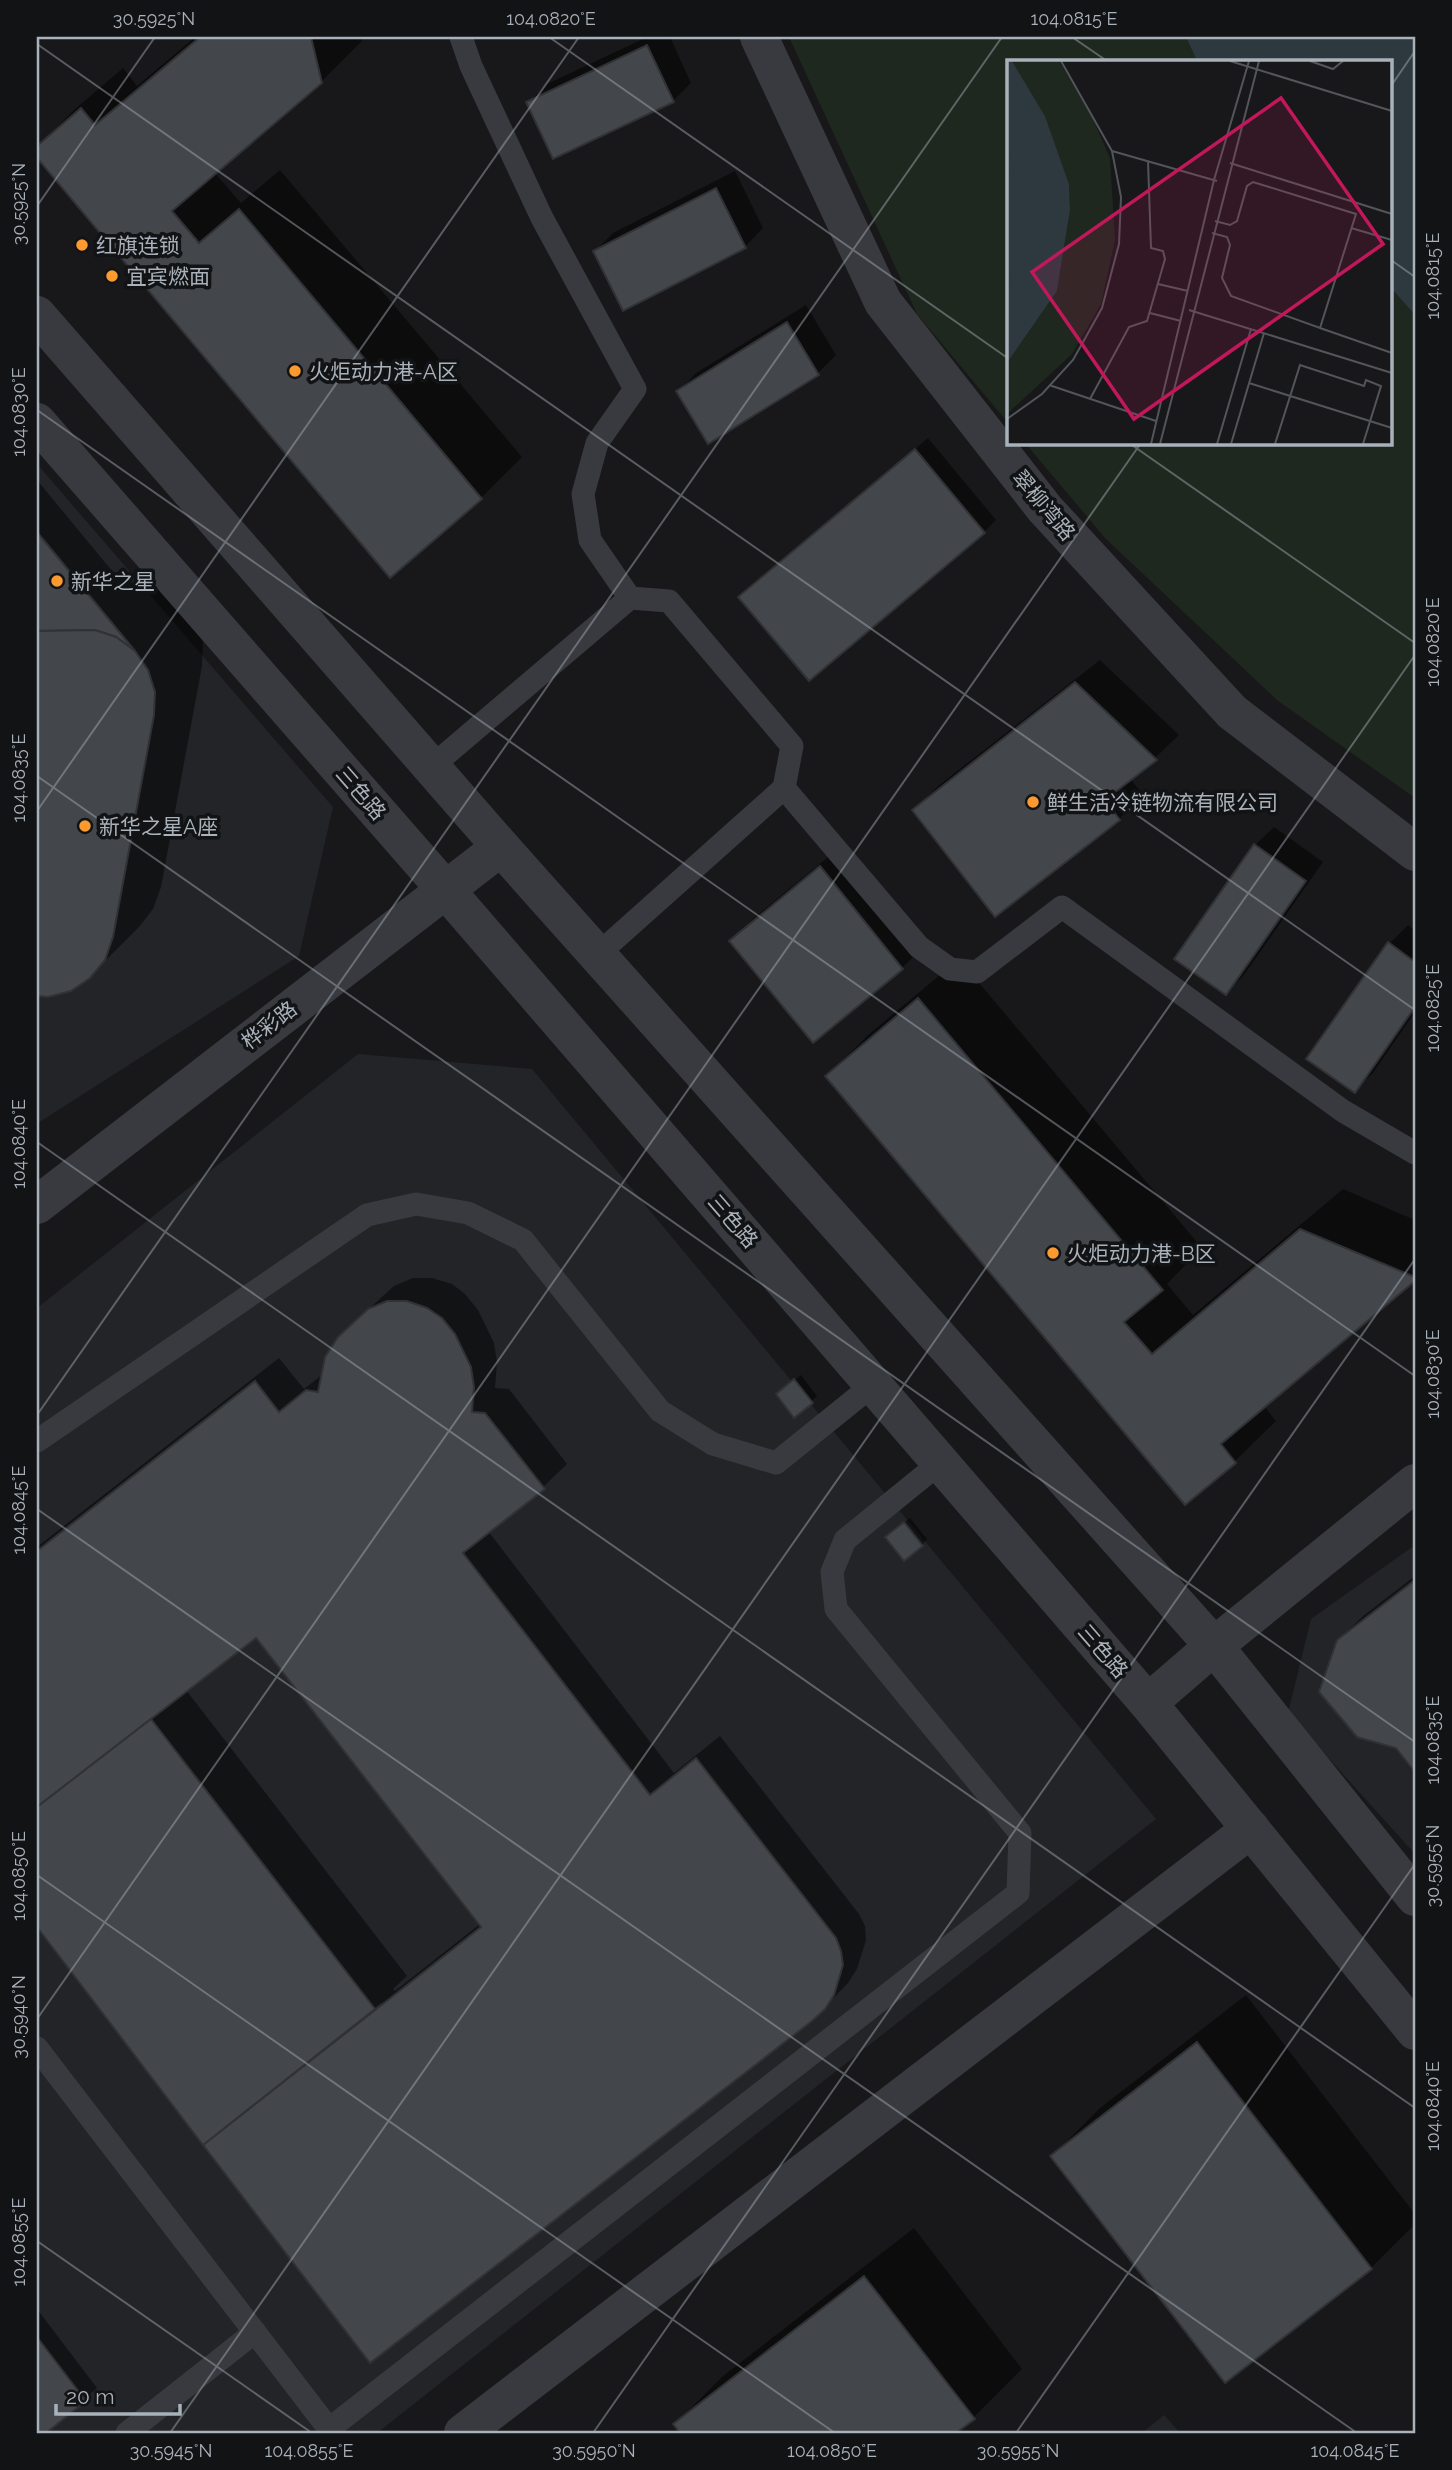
<svg xmlns="http://www.w3.org/2000/svg" width="1452" height="2470" viewBox="0 0 1452 2470" font-family="Raleway,'Noto Sans SC',sans-serif">
  <style>
    .built { fill: #232427 }
    .green { fill: #1f281f }
    .water { fill: #2d393f }
    .shadow { fill: #0007; fill-rule: evenodd }
    .building { fill: #43464a; stroke: #313236; stroke-width: 2 }
    .lines { fill: none; stroke-linecap: round; stroke-linejoin: round }
    .service { stroke: #383a3f; stroke-width: 23 }
    .minor { stroke: #383a3f; stroke-width: 38 }
    .tertiary { stroke: #383a3f; stroke-width: 38 }
    .ticks { fill: none; stroke: #a9b1ba; stroke-width: 2; stroke-opacity: 0.45 }
    .poi-dot { fill: #fa9a2f; stroke: #121315; stroke-width: 2.5 }
    .labels { text-anchor: middle; dominant-baseline: central; stroke-width: 7; stroke-linejoin: round; paint-order: stroke }
    .poi-label { font-size: 21px; fill: #a9b1ba; stroke: #121315; text-anchor: start }
    .street-label { font-size: 21px; fill: #a9b1ba; stroke: #121315 }
    .inset-river { fill: none; stroke: #2d393f; stroke-width: 3.5 }
    .inset-road { fill: none; stroke: #52555a; stroke-width: 2 }
    .view { fill: #c2185b; fill-opacity: 0.15; stroke: #c2185b; stroke-width: 3.5 }
    .inset-edge { fill: none; stroke: #a9b1ba; stroke-width: 3.5 }
    .neatline { fill: none; stroke: #a9b1ba; stroke-width: 2.5 }
    .ticks-label { font-size: 18px; text-anchor: middle; fill: #a9b1ba }
  </style>
  <rect width="100%" height="100%" fill="#18181a"/>
  <g class="built">
    <polygon points="37,464 333,807 299,956 38,1123"/>
    <polygon points="358,1054 532,1069 1156,1819 377,2433 37,2433 37,1308"/>
    <polygon points="1415,1545 1415,1854 1288,1713 1311,1619"/>
    <polygon points="1164,2415 1180,2433 1142,2433"/>
  </g>
  <g class="green">
    <polygon points="789,37 1186,37 1197,61 1009,61 1009,424 917,314"/>
    <polygon points="1391,288 1415,315 1415,798 1277,700 1106,539 1025,443 1391,443"/>
  </g>
  <polygon class="water" points="1186,37 1415,37 1415,315 1391,288 1391,61 1197,61"/>
  <g class="shadow">
    <polygon points="195,37 361,37 362,41 321,82 214,172 241,203 280,170 522,457 481,498 390,575 37,155 37,147 74,110 123,68 137,86"/>
    <polygon points="647,37 670,37 691,83 673,101 529,102 547,84"/>
    <polygon points="735,171 763,228 745,247 595,251 613,233"/>
    <polygon points="806,305 836,355 818,373 709,442 678,392 696,373"/>
    <polygon points="928,438 996,520 984,532 753,585"/>
    <polygon points="37,480 122,583 144,582 165,589 196,621 203,643 202,666 161,887 153,909 139,927 89,977 48,995 37,994"/>
    <polygon points="1100,660 1179,735 1155,758 1130,778 1143,795 1119,819 995,915 915,810 938,786"/>
    <polygon points="1274,827 1323,862 1244,975 1226,993 1255,845"/>
    <polygon points="844,844 926,944 902,968 813,1041 732,941 755,917"/>
    <polygon points="1408,925 1415,931 1415,1012 1373,1073 1354,1091 1390,943"/>
    <polygon points="959,959 1202,1248 1167,1284 1193,1315 1343,1189 1415,1220 1415,1278 1264,1406 1276,1421 1235,1461 1186,1503 827,1076 868,1035"/>
    <path d="M413 1278H432L452 1284 465 1294 478 1310 494 1343 497 1362 495 1388 509 1389 567 1464 543 1487 488 1531 674 1773 720 1736 859 1914 865 1926 866 1940 857 1969 848 1983 824 2008 370 2360 37 1924V1547L279 1358 304 1389 323 1374 352 1324 394 1286ZM257 1636 480 1924 395 1991 393 1989 407 1976 186 1690ZM381 2003 383 2005 228 2127V2122Z"/>
    <polygon points="801,1375 817,1396 811,1402 784,1389"/>
    <polygon points="910,1518 927,1539 922,1545 893,1531"/>
    <polygon points="1415,1576 1415,1769 1397,1746 1338,1641 1363,1616"/>
    <polygon points="1246,1995 1415,2214 1415,2224 1371,2268 1052,2156 1100,2108"/>
    <polygon points="914,2228 1022,2369 974,2417 953,2433 682,2433 675,2424 723,2376"/>
    <polygon points="37,2309 97,2388 43,2433 37,2433"/>
  </g>
  <g class="building">
    <polygon points="200,37 311,37 322,83 172,211 199,243 239,209 482,499 390,578 37,158 37,146 81,108 95,125"/>
    <polygon points="647,45 674,102 553,159 526,102"/>
    <polygon points="716,188 746,248 623,311 593,251"/>
    <polygon points="787,322 819,375 708,444 676,391"/>
    <polygon points="915,449 985,533 809,681 738,597"/>
    <polygon points="37,532 135,651 116,637 95,630 37,631"/>
    <polygon points="95,630 116,637 135,651 148,670 155,692 154,715 113,937 105,960 90,978 71,991 48,997 37,996 37,631"/>
    <polygon points="1075,682 1157,760 1105,800 1120,820 995,917 912,810"/>
    <polygon points="1254,844 1306,881 1226,995 1174,959"/>
    <polygon points="820,866 903,969 813,1043 729,941"/>
    <polygon points="1388,942 1415,962 1415,1007 1355,1093 1306,1059"/>
    <polygon points="918,998 1163,1290 1124,1322 1152,1354 1300,1229 1415,1277 1415,1281 1221,1444 1236,1463 1185,1505 825,1076"/>
    <polygon points="387,1301 407,1301 427,1308 442,1318 455,1334 471,1367 474,1387 472,1412 485,1413 545,1489 463,1553 650,1795 696,1758 836,1938 841,1951 843,1965 834,1995 825,2009 812,2021 370,2363 203,2145 481,1927 256,1638 37,1807 37,1551 255,1381 279,1412 306,1390 318,1392 325,1357 338,1337 368,1309"/>
    <polygon points="794,1379 813,1403 794,1418 776,1394"/>
    <polygon points="904,1522 923,1546 904,1561 885,1537"/>
    <polygon points="1415,1580 1415,1772 1396,1748 1357,1737 1319,1692 1337,1640"/>
    <polygon points="151,1719 375,2009 203,2145 37,1927 37,1807"/>
    <polygon points="1197,2042 1372,2269 1225,2383 1050,2156"/>
    <polygon points="864,2276 975,2419 956,2433 680,2433 673,2424"/>
    <polygon points="37,2337 86,2401 46,2433 37,2433"/>
  </g>
  <g class="lines">
    <g class="service">
      <polyline points="461,37 471,66 542,218 635,389 597,443 583,494 590,540 630,598 669,601 792,746 784,788 919,947 950,969 977,972 1062,907 1343,1111 1415,1153"/>
      <polyline points="431,767 630,598"/>
      <polyline points="597,955 784,788"/>
      <polyline points="37,1441 367,1215 416,1204 468,1213 523,1240 660,1411 713,1444 776,1463 874,1384"/>
      <polyline points="37,2048 329,2429 1018,1893 1020,1833 836,1609 832,1572 845,1540 941,1462"/>
      <polyline points="127,2433 255,2332"/>
    </g>
    <g class="minor">
      <polyline points="37,1205 501,847"/>
      <polyline points="1148,1703 1214,1646 1415,1483"/>
      <polyline points="463,2433 1251,1829"/>
    </g>
    <g class="tertiary">
      <polyline points="759,37 883,302 1045,509 1232,712 1415,852"/>
      <polyline points="37,315 501,847 1214,1646 1415,1897"/>
      <polyline points="37,422 445,889 1148,1703 1415,2031"/>
    </g>
  </g>
  <path class="ticks" d="M549 37 1009 359M1072 37 1107 61M37 44 1415 1010M1391 86 1415 51M37 206 155 37M1391 260 1415 277M37 410 1415 1376M1129 443 1415 643M37 776 1415 1742M37 811 579 37M37 1142 1415 2108M37 1415 1002 37M37 1509 1357 2433M37 1875 835 2433M37 2019 1141 443M37 2241 312 2433M170 2433 1415 655M593 2433 1415 1259M1016 2433 1415 1864"/>
  <g class="poi-dot">
    <circle cx="82" cy="245" r="7"/>
    <circle cx="112" cy="276" r="7"/>
    <circle cx="295" cy="371" r="7"/>
    <circle cx="57" cy="581" r="7"/>
    <circle cx="1033" cy="802" r="7"/>
    <circle cx="85" cy="826" r="7"/>
    <circle cx="1053" cy="1253" r="7"/>
  </g>
  <g class="labels">
    <g class="poi-label">
      <text x="96" y="245">红旗连锁</text>
      <text x="126" y="276">宜宾燃面</text>
      <text x="309" y="371">火炬动力港-A区</text>
      <text x="71" y="581">新华之星</text>
      <text x="1047" y="802">鲜生活冷链物流有限公司</text>
      <text x="99" y="826">新华之星A座</text>
      <text x="1067" y="1253">火炬动力港-B区</text>
    </g>
    <g class="street-label">
      <text transform="translate(1044 505) rotate(50)">翠柳湾路</text>
      <text transform="translate(361 793) rotate(49)">三色路</text>
      <text transform="translate(269 1025) rotate(-38)">桦彩路</text>
      <text transform="translate(733 1221) rotate(49)">三色路</text>
      <text transform="translate(1103 1651) rotate(49)">三色路</text>
    </g>
  </g>
  <g transform="translate(1007 60)">
    <rect width="385" height="385" fill="#18181a"/>
    <path d="M5 1H52L85 57 103 98 108 180 94 244 65 294 0 354V303L50 231 63 150 62 124 38 56Z" fill="#1f281f"/>
    <path d="M0 1H5L38 56 62 124 63 150 50 231 0 303Z" fill="#2d393f"/>
    <path class="inset-river" d="M0 94 18 160 16 191 0 231"/>
    <path class="inset-road" d="M223 1 385 51M303 1 326 9 336 1M105 91 210 121M223 103 385 154M344 168 385 180M205 173 220 177 223 185 215 218 224 236 313 268 349 154 246 122 240 126 230 161 223 165 208 161M151 224 181 231M182 250 385 313M143 253 174 261M313 268 385 293M242 323 385 368M42 325 149 361M83 339 122 267 140 261 158 199 156 191 144 188 141 101M0 359 35 334 66 300 95 248 112 184 114 137 105 91 54 1M144 384 207 120 242 1M153 384 252 1M210 384 244 269M224 384 257 273M268 384 293 305 357 326 359 320 374 326 356 384"/>
    <path class="view" d="M274 38 376 184 127 359 25 212Z"/>
    <rect width="385" height="385" class="inset-edge"/>
  </g>
  <rect width="1452" height="2470" fill="none" stroke="#121315" stroke-width="77"/>
  <path d="M56 2404v10h124v-10" fill="none" stroke="#a9b1ba" stroke-width="3.5"/>
  <text x="66" y="2404" font-size="21" fill="#a9b1ba" stroke="#121315" stroke-width="5" paint-order="stroke">20 m</text>
  <rect x="38" y="38" width="1376" height="2394" class="neatline"/>
  <g class="ticks-label">
    <text x="154" y="25">30.5925°N</text>
    <text x="551" y="25">104.0820°E</text>
    <text x="1074" y="25">104.0815°E</text>
    <text transform="translate(19 204) rotate(-90)" y="6">30.5925°N</text>
    <text transform="translate(1433 276) rotate(-90)" y="6">104.0815°E</text>
    <text transform="translate(19 412) rotate(-90)" y="6">104.0830°E</text>
    <text transform="translate(1433 642) rotate(-90)" y="6">104.0820°E</text>
    <text transform="translate(19 778) rotate(-90)" y="6">104.0835°E</text>
    <text transform="translate(1433 1008) rotate(-90)" y="6">104.0825°E</text>
    <text transform="translate(19 1144) rotate(-90)" y="6">104.0840°E</text>
    <text transform="translate(1433 1374) rotate(-90)" y="6">104.0830°E</text>
    <text transform="translate(19 1510) rotate(-90)" y="6">104.0845°E</text>
    <text transform="translate(1433 1740) rotate(-90)" y="6">104.0835°E</text>
    <text transform="translate(1433 1866) rotate(-90)" y="6">30.5955°N</text>
    <text transform="translate(19 1876) rotate(-90)" y="6">104.0850°E</text>
    <text transform="translate(19 2017) rotate(-90)" y="6">30.5940°N</text>
    <text transform="translate(1433 2106) rotate(-90)" y="6">104.0840°E</text>
    <text transform="translate(19 2242) rotate(-90)" y="6">104.0855°E</text>
    <text x="171" y="2457">30.5945°N</text>
    <text x="309" y="2457">104.0855°E</text>
    <text x="594" y="2457">30.5950°N</text>
    <text x="832" y="2457">104.0850°E</text>
    <text x="1018" y="2457">30.5955°N</text>
    <text x="1355" y="2457">104.0845°E</text>
  </g>
</svg>
